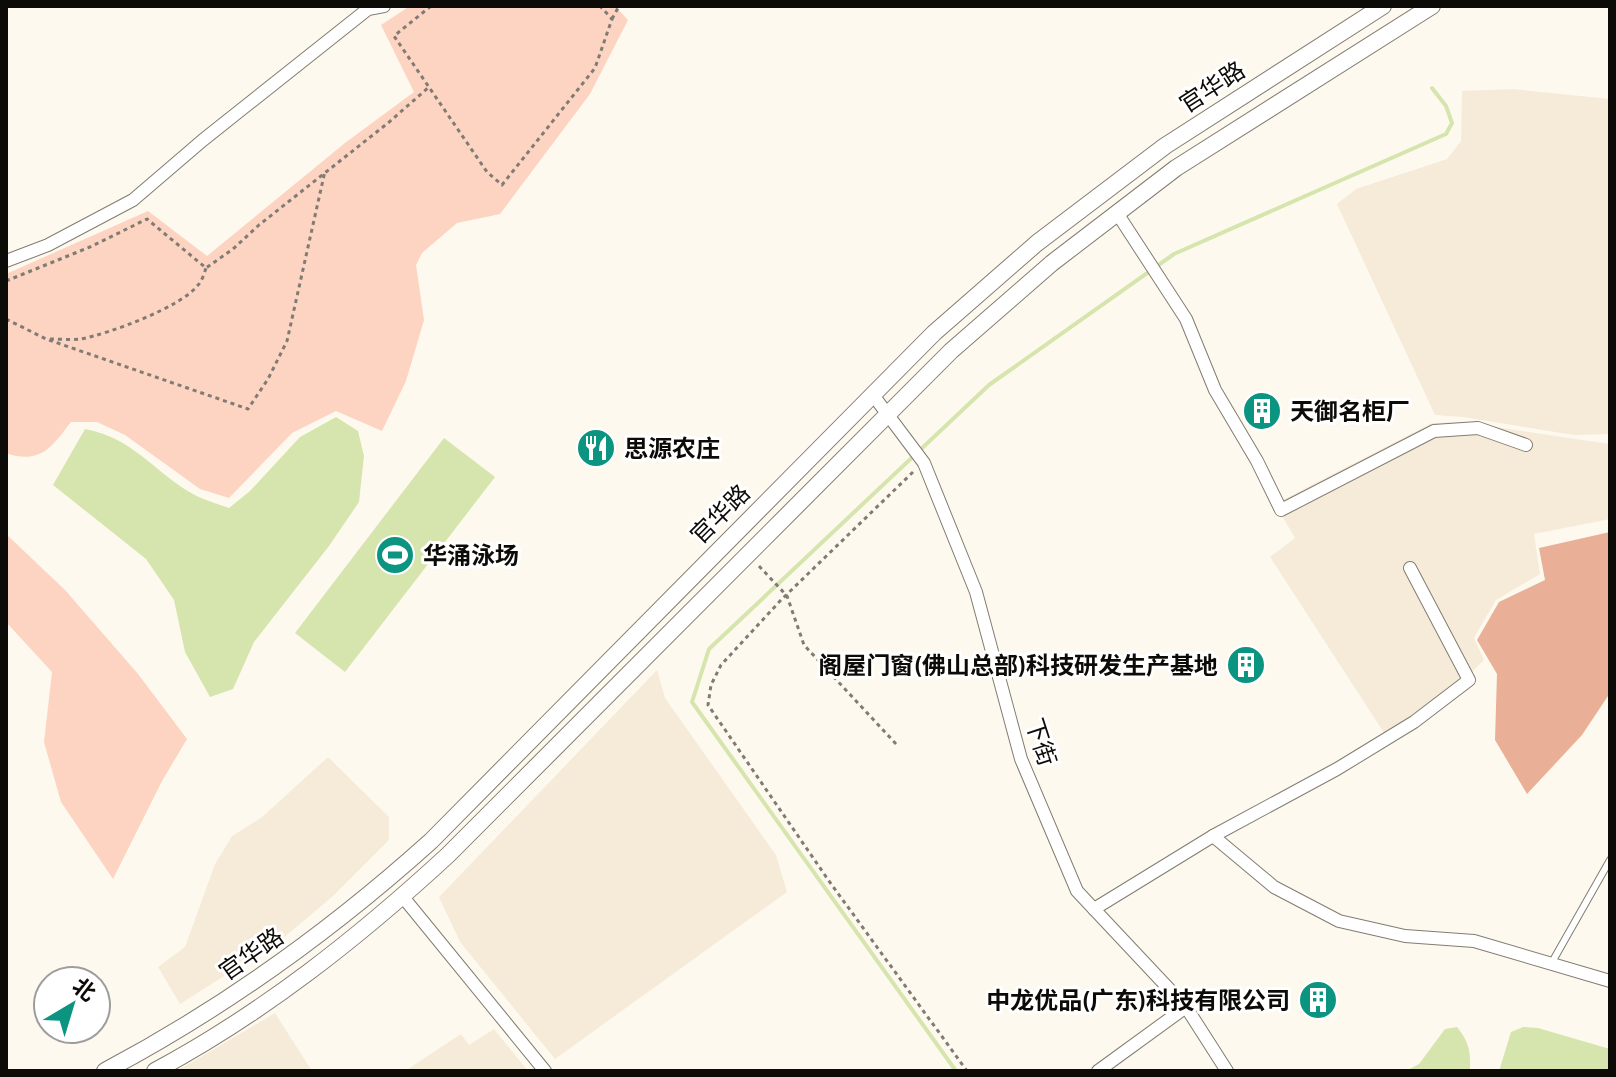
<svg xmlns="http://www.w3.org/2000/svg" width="1616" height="1077" viewBox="0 0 1616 1077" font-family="Cabin,'Noto Sans SC',sans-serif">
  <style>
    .built { fill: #f6ebd8 }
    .green { fill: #fdd3c1 }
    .forest { fill: #e9b097 }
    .water { fill: #d6e5ae }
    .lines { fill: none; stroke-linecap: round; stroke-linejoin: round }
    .stream { stroke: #d6e5ae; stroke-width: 4 }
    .service-casing { stroke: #827c71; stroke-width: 8 }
    .minor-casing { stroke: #827c71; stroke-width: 14 }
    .secondary-casing { stroke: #827c71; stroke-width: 18 }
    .path { stroke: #807c75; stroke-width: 3; stroke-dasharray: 4 4; stroke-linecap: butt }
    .service { stroke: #fff; stroke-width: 6 }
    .minor { stroke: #fff; stroke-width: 12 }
    .secondary { stroke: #fff; stroke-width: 16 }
    .labels { text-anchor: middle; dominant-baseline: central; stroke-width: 6; stroke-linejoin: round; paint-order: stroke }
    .street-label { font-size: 24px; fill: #0d0b07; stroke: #fff }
    .poi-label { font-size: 24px; font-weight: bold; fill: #0d0b07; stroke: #fff; text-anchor: start }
  </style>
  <rect width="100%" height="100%" fill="#fef9ef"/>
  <g class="built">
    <polygon points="1513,89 1610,99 1610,434 1574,435 1463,417 1435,415 1337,204 1356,189 1447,159 1461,141 1462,91"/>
    <polygon points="1461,422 1610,444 1610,519 1534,534 1540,574 1496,600 1474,638 1484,660 1465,679 1386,736 1270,557 1295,538 1275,504 1432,423"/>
    <polygon points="657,670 665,698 776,855 787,892 555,1059 460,942 439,897"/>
    <polygon points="328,757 389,817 389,840 333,896 281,940 180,1004 158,967 185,947 215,864 232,836 261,818"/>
    <polygon points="275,1013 312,1071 177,1071"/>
    <polygon points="494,1029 528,1071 405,1071 461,1034 469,1045"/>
  </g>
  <g class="green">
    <path d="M410 6H615L628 20 590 94 500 214 457 223 422 253 416 265 424 320 406 381 382 431 336 411 292 433 229 498 200 489 125 435 97 422H71C52 447 40 465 6 453V274L148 211 207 256 345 143 414 92 381 25Z"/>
    <polygon points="6,534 65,590 138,674 187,739 162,781 113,879 61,802 44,742 52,672 6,622"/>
  </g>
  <polygon class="forest" points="1610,532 1610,693 1582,735 1527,794 1495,740 1497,674 1477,640 1499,602 1545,580 1539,548"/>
  <g class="water">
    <path d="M336 417 358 431 364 456 359 502 329 546 254 642 233 689 210 697 185 652 174 600 146 559 53 485 85 429C134 438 155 473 193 494 204 500 218 504 229 508L250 491 300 437Z"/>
    <polygon points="444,438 495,477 345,672 295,633"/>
    <path d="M1457 1027C1469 1042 1471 1052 1470 1071H1406L1419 1064 1445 1029Z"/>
    <polygon points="1523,1027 1538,1028 1610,1049 1610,1071 1499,1071 1511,1032"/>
  </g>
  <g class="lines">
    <polyline class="stream" points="956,1071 692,702 709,649 989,385 1174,254 1446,134 1452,123 1446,106 1432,88"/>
    <defs>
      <polyline id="service" points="1551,964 1610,860"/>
      <g id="minor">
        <polyline points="1117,213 1186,319 1215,390 1257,461 1281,510 1434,431 1478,428 1526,445"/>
        <polyline points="6,261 48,245 133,200 203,140 368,9 384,6"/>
        <polyline points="873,395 924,463 976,592 1021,759 1077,891 1186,1007 1227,1071"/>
        <polyline points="1213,836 1337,769 1414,722 1469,680 1410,568"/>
        <polyline points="403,897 545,1071"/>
        <polyline points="1094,909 1213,836 1274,887 1339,921 1405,936 1474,941 1610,981"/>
        <polyline points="1098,1071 1186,1007"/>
      </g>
      <g id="secondary">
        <path d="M105 1071C224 1008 331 931 431 841L934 333 1037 243 1165 146 1383 6"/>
        <path d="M155 1071C263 1013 358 938 448 855L951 351 1052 263 1176 168 1432 6"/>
      </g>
    </defs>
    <use href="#service" class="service-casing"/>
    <use href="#minor" class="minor-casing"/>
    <use href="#secondary" class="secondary-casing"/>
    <g class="path">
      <polyline points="431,6 394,36 487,172 502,185 595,68 612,19 600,6"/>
      <polyline points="612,19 619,6"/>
      <polyline points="6,281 90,247 147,219 206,268 233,249 259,225 388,123 429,87"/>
      <polyline points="6,319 46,339 248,409 268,379 287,341 325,171"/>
      <path d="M50 339C60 339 71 340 81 339 108 334 182 307 198 285 202 281 204 274 206 268"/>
      <polyline points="913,472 781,600 721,665 711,685 708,705 829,881 967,1071"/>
      <polyline points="759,566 787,596 804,645 897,745"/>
    </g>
    <use href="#service" class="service"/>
    <use href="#minor" class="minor"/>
    <use href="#secondary" class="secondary"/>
  </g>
  <defs>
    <symbol id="building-disc" viewBox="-11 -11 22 22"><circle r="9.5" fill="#0b9480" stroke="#fff"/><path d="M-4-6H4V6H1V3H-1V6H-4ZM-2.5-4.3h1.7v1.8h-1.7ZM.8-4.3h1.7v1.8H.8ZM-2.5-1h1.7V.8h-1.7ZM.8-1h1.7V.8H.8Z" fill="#fff"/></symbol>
    <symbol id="restaurant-disc" viewBox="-11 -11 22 22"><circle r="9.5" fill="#0b9480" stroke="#fff"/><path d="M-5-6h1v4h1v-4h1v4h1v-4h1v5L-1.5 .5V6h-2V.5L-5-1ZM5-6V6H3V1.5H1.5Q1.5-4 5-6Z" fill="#fff"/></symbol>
    <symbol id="stadium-disc" viewBox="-11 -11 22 22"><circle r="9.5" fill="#0b9480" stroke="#fff"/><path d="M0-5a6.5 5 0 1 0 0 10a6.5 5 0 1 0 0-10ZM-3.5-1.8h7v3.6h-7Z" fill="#fff"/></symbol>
  </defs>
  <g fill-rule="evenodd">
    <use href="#building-disc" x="1240" y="389" width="44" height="44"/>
    <use href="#restaurant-disc" x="574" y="426" width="44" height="44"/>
    <use href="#stadium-disc" x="373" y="533" width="44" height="44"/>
    <use href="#building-disc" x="1224" y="643" width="44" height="44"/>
    <use href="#building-disc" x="1296" y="978" width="44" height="44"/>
  </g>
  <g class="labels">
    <g class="street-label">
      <text transform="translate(1212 87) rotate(-33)">官华路</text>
      <text transform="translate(720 514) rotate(-45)">官华路</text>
      <text transform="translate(1041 742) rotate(72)">下街</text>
      <text transform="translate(251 954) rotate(-35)">官华路</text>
    </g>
    <g class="poi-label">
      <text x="1290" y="411">天御名柜厂</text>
      <text x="624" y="448">思源农庄</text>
      <text x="423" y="555">华涌泳场</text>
      <text x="1218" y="665" text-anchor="end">阁屋门窗(佛山总部)科技研发生产基地</text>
      <text x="1290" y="1000" text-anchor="end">中龙优品(广东)科技有限公司</text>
    </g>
  </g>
  <rect width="1616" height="1077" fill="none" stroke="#0d0b07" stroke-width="16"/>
  <g transform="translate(72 1005) rotate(38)"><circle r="38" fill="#ffffff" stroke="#9e9d9c" stroke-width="2"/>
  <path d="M0-6L14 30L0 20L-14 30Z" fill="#0b9480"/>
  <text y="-12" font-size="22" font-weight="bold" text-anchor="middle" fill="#0d0b07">北</text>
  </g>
</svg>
